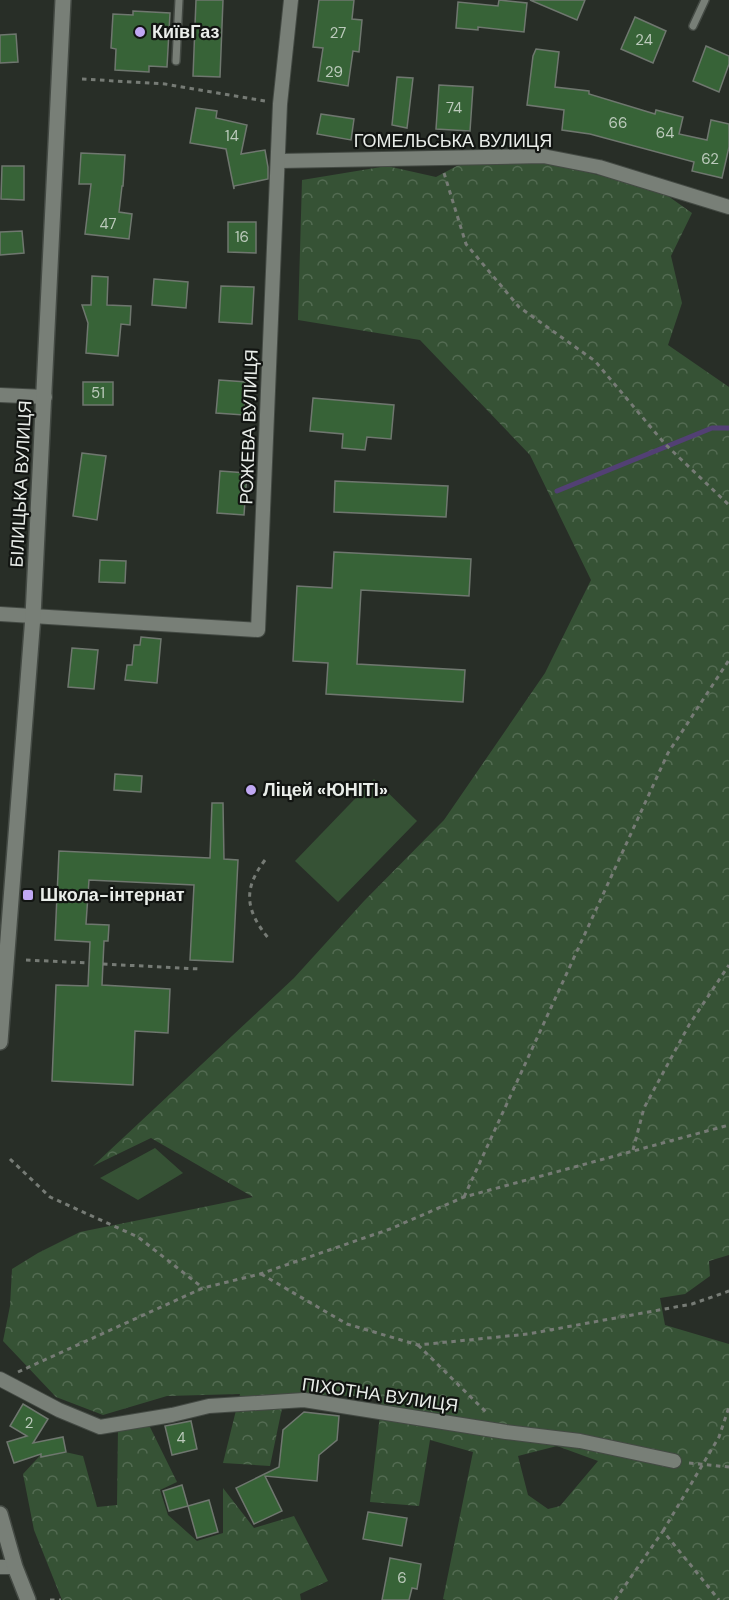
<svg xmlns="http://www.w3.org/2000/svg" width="729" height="1600" viewBox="0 0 729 1600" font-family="'DM Sans',sans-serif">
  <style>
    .green { fill: #365235 }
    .forest { fill: url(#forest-crowns); fill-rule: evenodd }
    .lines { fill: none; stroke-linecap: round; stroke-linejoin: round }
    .stream { stroke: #524074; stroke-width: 5 }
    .building { fill: #376337; stroke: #6f776f; stroke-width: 1.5 }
    .service-casing { stroke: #444a44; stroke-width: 10 }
    .minor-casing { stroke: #444a44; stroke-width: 16 }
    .secondary-casing { stroke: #444a44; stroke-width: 18 }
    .path { stroke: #767b75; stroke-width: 3; stroke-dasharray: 4.5 4.5; stroke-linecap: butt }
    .service { stroke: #787f77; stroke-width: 7 }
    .minor { stroke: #787f77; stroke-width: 14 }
    .secondary { stroke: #787f77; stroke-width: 15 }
    .poi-dot { fill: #c0a8f3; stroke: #121512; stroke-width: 2 }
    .labels { text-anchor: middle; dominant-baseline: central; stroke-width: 4.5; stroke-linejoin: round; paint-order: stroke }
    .number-label { font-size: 15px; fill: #bccabc }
    .poi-label { font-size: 18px; font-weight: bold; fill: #e9ede9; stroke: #121512; text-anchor: start }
    .street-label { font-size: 18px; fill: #e9ede9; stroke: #121512 }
  </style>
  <defs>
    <pattern id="forest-crowns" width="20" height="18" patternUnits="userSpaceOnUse" patternTransform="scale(1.5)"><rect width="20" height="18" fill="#365235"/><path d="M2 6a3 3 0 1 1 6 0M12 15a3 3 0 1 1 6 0" fill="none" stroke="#536b52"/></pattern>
  </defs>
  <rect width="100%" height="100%" fill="#282e27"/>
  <g class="green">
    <polygon points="374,779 417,821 338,902 295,861"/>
    <polygon points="155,1148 183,1173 138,1200 100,1178"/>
  </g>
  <g class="forest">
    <path d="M468 160 543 161 661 191 692 213 671 256 682 303 668 345 729 387V1255L709 1261 710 1276 685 1294 660 1298 665 1325 729 1344V1600H446L443 1599 473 1452 430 1440 419 1506 370 1502 382 1397 285 1394 270 1466 223 1463 240 1394 167 1396 103 1415 56 1397 3 1341 10 1306 12 1269 38 1253 80 1232 253 1197 151 1138 93 1166 294 978 364 901 444 820 545 673 591 580 530 455 420 340 298 320 302 180 387 166 436 177ZM557 1446 598 1461 560 1506 548 1509 528 1495 518 1456Z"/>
    <polygon points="148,1423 177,1482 160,1490 168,1515 197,1541 223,1533 223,1488 254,1528 294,1516 328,1581 300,1594 301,1600 62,1600 34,1530 23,1474 47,1448 83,1456 97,1507 117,1505 118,1427"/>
  </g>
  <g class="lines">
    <polyline class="stream" points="557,491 712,428 729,428"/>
  </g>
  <g class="building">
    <polygon points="196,0 223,0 220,77 193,76"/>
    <polygon points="319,0 354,0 352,19 362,20 359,52 353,51 348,86 318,81 323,48 313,47"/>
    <polygon points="499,0 527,3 524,32 478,27 478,30 456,28 458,2 498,6"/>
    <polygon points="530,0 585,0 577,20"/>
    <polygon points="133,11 170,13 167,67 149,66 149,72 115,70 116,49 111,48 113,14 133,15"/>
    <polygon points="635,17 666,31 653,63 621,49"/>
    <polygon points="16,34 18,62 0,63 0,35"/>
    <polygon points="706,46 729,56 729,64 719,92 693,81"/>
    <polygon points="536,49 559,52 555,87 589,91 589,94 655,114 656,110 683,117 679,134 707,140 711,120 729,124 729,147 722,178 692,171 694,162 590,134 562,130 564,110 527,105 533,56"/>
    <polygon points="397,77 413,78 407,128 392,125"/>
    <polygon points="439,85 473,87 470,131 436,129"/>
    <polygon points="196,108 217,111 216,118 247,125 241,154 265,150 268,167 268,179 234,186 234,189 226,149 190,143"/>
    <polygon points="321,114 354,119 351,140 317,134"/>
    <polygon points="81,153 125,155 123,186 122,186 119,212 132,214 129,239 85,234 91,184 79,184"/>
    <polygon points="2,166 24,166 24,200 1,199"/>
    <polygon points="228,222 256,222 256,253 228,252"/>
    <polygon points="22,231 24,253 0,255 0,232"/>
    <polygon points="92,276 108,277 107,305 131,306 130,325 121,324 118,356 86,353 88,323 82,305 91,305"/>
    <polygon points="154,279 188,282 186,308 152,305"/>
    <polygon points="221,286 254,287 252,324 219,322"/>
    <polygon points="219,380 247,382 244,415 216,413"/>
    <rect x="83" y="382" width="30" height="23"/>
    <polygon points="313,398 394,405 391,439 367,437 365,450 342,448 343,434 310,431"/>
    <polygon points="82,453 106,456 97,520 73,516"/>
    <polygon points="220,471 247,473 244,515 217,513"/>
    <polygon points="335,481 448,486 446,517 334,512"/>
    <polygon points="334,552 471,559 469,596 361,590 357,664 465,670 463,702 326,694 328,663 293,661 297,586 332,588"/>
    <polygon points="100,560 126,561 125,583 99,582"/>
    <polygon points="141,637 161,639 157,683 125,680 127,665 132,665 134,645 140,645"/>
    <polygon points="72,648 98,650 94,689 68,687"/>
    <polygon points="115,774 142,776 141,792 114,790"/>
    <polygon points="212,803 223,803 224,859 238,860 233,962 190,960 194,885 89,880 86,924 109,925 108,941 104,941 102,985 170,989 168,1033 135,1031 133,1085 52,1081 56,985 88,986 90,942 55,940 59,851 210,858"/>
    <polygon points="23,1404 48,1419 33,1443 63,1437 66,1452 41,1457 41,1454 14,1463 7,1442 27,1436 10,1426"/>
    <polygon points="304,1412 339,1416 337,1440 319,1455 317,1481 265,1476 282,1511 254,1524 236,1488 279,1467 283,1430"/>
    <polygon points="191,1421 197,1449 172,1455 165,1426"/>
    <polygon points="182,1485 188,1506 169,1511 163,1491"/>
    <polygon points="209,1500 218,1532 197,1538 188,1506"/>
    <polygon points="368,1512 407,1518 402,1546 363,1539"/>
    <polygon points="390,1558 421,1564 417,1589 412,1588 409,1600 382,1600"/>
  </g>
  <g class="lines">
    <defs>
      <g id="service">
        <polyline points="693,26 705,0"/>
        <polyline points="176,61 179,0"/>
      </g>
      <g id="minor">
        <polyline points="279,161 543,156 599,167 729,207"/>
        <polyline points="0,395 45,397"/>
        <polyline points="0,614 258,630 280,104 291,0"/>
        <polyline points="0,1379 59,1410 100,1427 172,1415 209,1406 304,1400 506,1432 580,1441 674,1461"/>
        <polyline points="0,1567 15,1567"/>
      </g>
      <g id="secondary">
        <polyline points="0,1042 33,616 63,0"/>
        <polyline points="0,1514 15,1567 28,1600"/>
      </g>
    </defs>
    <use href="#service" class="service-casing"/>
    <use href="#minor" class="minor-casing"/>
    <use href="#secondary" class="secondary-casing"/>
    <g class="path">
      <polyline points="82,79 165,84 265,101"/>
      <polyline points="444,173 466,244 519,307 595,361 665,444 729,505"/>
      <path d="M265 860C242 890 246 911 269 939"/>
      <polyline points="26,960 89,963"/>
      <polyline points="103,964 200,969"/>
      <polyline points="633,1150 644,1108 689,1025 729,965"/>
      <polyline points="10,1159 50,1197 138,1237 203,1288"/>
      <polyline points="464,1197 668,753 729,660"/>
      <polyline points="261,1274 347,1324 418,1345 528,1334 692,1304 729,1291"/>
      <polyline points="418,1345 487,1413"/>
      <polyline points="18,1372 203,1288 260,1274 390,1229 464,1197 729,1125"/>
      <polyline points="689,1463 729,1467"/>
      <polyline points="663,1531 719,1437 729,1407"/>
      <polyline points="50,1600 61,1600"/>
      <polyline points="615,1600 663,1531 719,1600"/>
    </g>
    <use href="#service" class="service"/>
    <use href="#minor" class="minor"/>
    <use href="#secondary" class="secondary"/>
  </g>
  <g class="poi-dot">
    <circle cx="140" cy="32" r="6"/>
    <circle cx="251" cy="790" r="6"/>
    <rect x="22" y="889" width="12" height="12" rx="3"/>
  </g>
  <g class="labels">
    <g class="number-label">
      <text x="338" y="33">27</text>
      <text x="644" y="40">24</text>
      <text x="334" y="72">29</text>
      <text x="454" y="108">74</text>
      <text x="618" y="123">66</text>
      <text x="665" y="133">64</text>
      <text x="232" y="136">14</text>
      <text x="710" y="159">62</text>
      <text x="108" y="224">47</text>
      <text x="242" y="237">16</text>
      <text x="98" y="393">51</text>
      <text x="29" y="1423">2</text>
      <text x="181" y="1438">4</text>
      <text x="402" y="1578">6</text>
    </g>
    <g class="poi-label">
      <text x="152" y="32">КиївГаз</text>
      <text x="263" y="790">Ліцей «ЮНІТІ»</text>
      <text x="40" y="895">Школа-інтернат</text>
    </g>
    <g class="street-label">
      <text x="453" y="141">ГОМЕЛЬСЬКА ВУЛИЦЯ</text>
      <text transform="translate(249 427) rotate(-88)">РОЖЕВА ВУЛИЦЯ</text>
      <text transform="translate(21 484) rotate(-87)">БІЛИЦЬКА ВУЛИЦЯ</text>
      <text transform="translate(380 1395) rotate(8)">ПІХОТНА ВУЛИЦЯ</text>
    </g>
  </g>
</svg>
